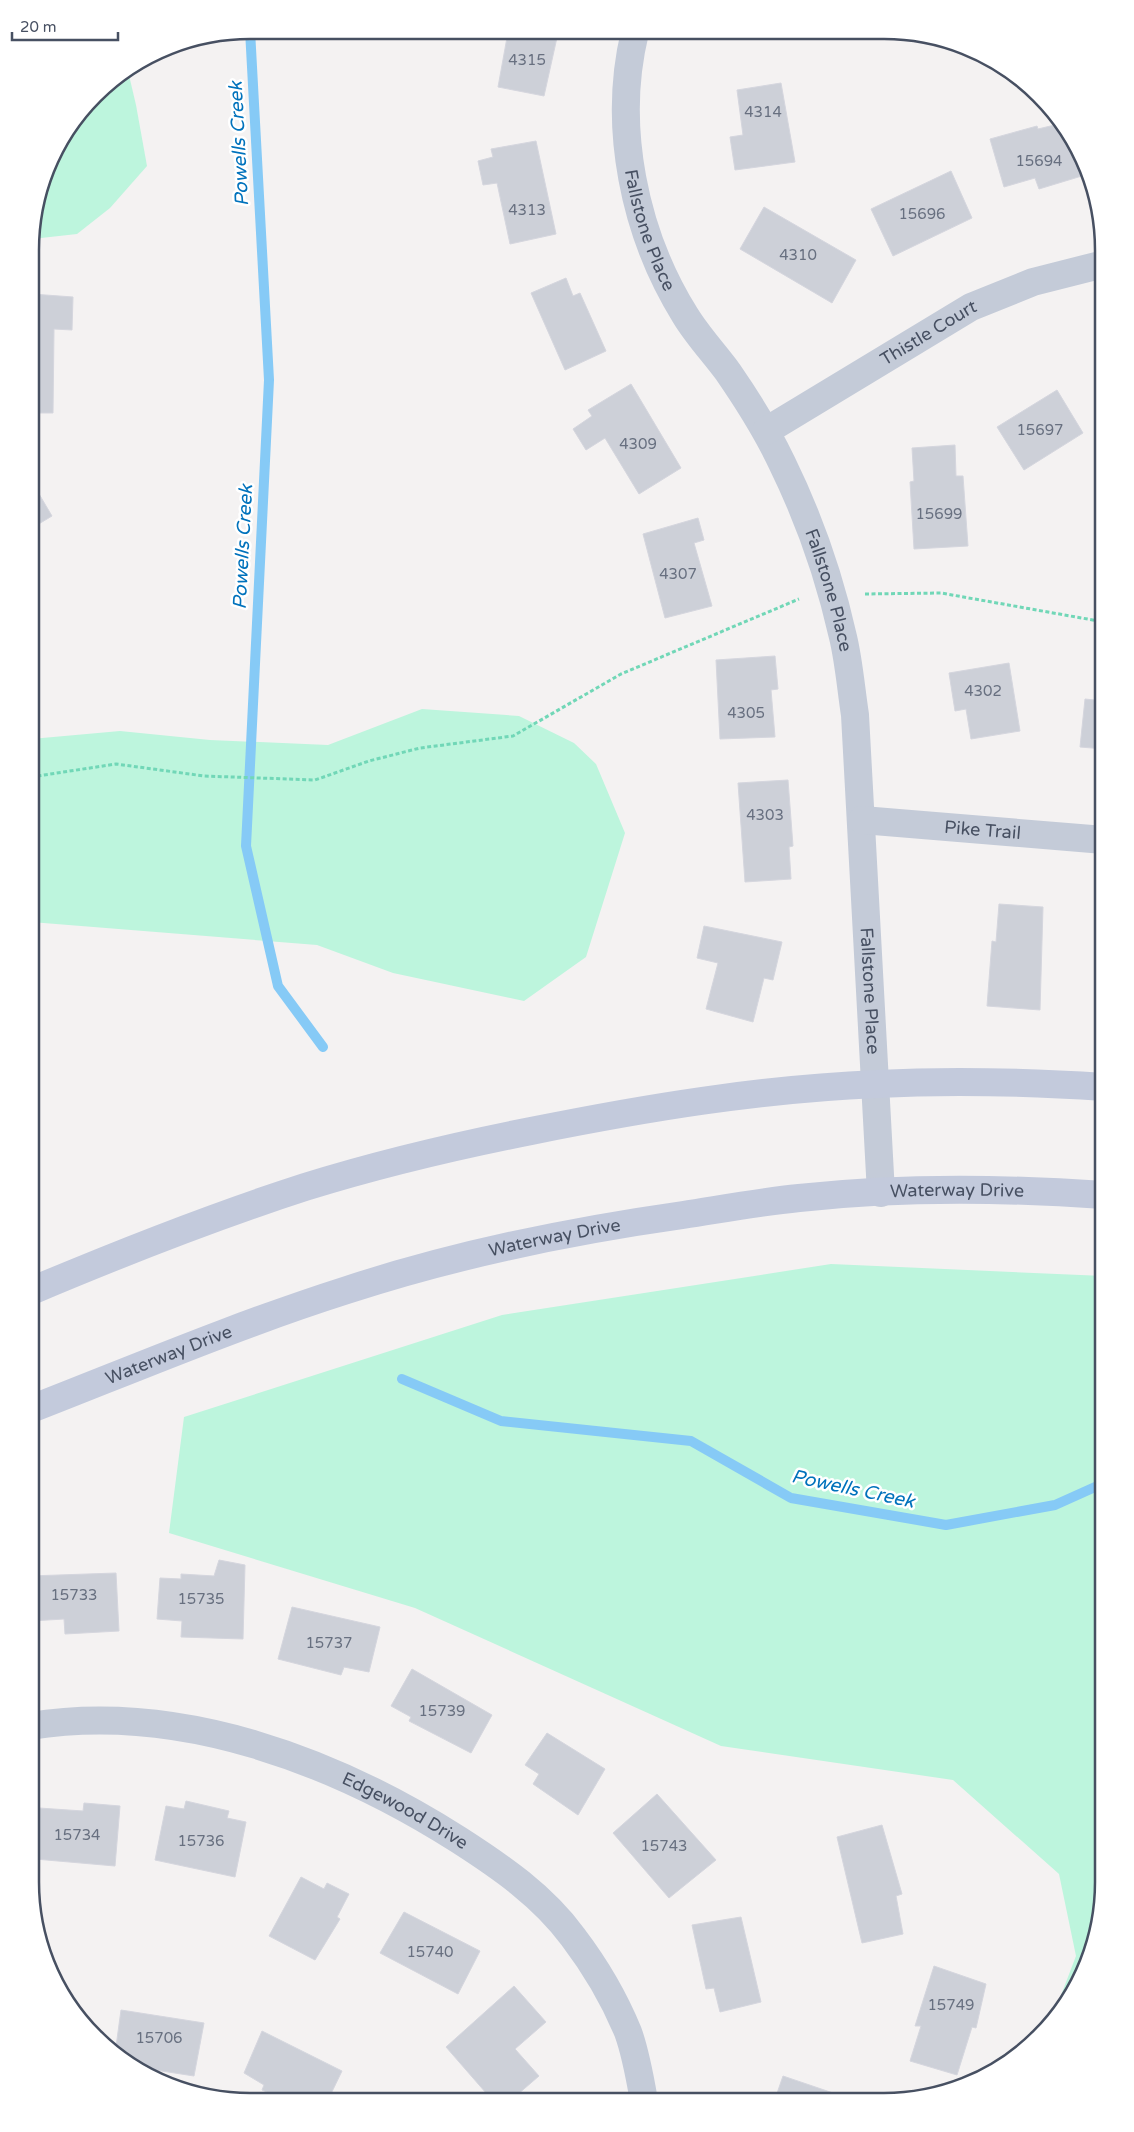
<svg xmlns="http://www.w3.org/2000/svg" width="1134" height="2132" viewBox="0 0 1134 2132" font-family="'Varela Round',sans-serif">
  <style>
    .green { fill: #bdf5dd }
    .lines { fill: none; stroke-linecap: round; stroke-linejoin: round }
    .stream { stroke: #86caf6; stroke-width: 10 }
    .building { fill: #cdd0d8; stroke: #d5d6de }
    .path { stroke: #71d7b7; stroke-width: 3; stroke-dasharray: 4 2.5; stroke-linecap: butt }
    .street { stroke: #c4cbd8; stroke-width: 28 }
    .secondary { stroke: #c3cadc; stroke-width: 28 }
    .labels { text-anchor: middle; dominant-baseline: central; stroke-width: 5; stroke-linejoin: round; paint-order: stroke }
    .number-label { font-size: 15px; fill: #687080 }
    .street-label { font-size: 18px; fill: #475062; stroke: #fff }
    .water-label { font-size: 19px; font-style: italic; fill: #0072bc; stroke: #fff }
    .rim { fill: none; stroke: #475062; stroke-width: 2.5 }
  </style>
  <rect width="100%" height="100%" fill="#f4f2f2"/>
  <g class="green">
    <polygon points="128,71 136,105 147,166 110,208 77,234 32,239 32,222 53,152 105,85"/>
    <polygon points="422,709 519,716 574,743 596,764 625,833 586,957 524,1001 393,973 317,945 31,922 31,739 120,731 210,740 328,745"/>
    <polygon points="831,1264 1104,1276 1104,1897 1087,1966 1058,2016 1050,2024 1076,1956 1059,1874 953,1780 721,1746 415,1608 169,1533 184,1417 502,1315"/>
  </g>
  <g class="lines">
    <g class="stream">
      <polyline points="250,30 269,380 246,846 278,986 323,1047"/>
      <polyline points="402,1379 501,1421 691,1441 791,1498 946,1525 1055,1505 1104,1483"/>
    </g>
  </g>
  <g class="building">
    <polygon points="508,32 558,33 544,96 498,87"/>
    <polygon points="781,83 795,162 735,170 730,137 743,135 737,90"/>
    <polygon points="1063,123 1077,148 1085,175 1039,189 1035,178 1004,187 990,139 1037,126 1038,129"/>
    <polygon points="536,141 556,234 510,244 497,183 483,185 478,161 493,157 491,149"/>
    <polygon points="951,171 972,218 893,256 871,209"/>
    <polygon points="764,207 856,260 832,303 740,249"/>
    <polygon points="566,278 573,296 580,293 606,351 565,370 531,293"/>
    <polygon points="32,294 73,297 72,330 54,329 53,413 32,413"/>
    <polygon points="631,384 681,468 639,494 605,438 586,450 573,429 592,416 588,410"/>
    <polygon points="1057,390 1083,433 1024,470 997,427"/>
    <polygon points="955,445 956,476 963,476 968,546 914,549 910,482 914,481 912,448"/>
    <polygon points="32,482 52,516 32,528"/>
    <polygon points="698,518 704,540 694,543 712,606 665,618 643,534"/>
    <polygon points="775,656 778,689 771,690 775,737 720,739 716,660"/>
    <polygon points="1009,663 1020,731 971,739 966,709 955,711 949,673"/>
    <polygon points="1085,699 1104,701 1104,749 1080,747"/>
    <polygon points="788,780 793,846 789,847 791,879 745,882 738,783"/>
    <polygon points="999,904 1043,907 1040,1010 987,1006 992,941 996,942"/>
    <polygon points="704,926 782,942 773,980 764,978 753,1022 706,1009 718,963 697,958"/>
    <polygon points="1099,936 1104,937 1104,986 1096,985"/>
    <polygon points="219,1560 245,1565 243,1639 181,1637 182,1621 157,1619 160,1578 181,1579 181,1574 214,1576"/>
    <polygon points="116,1573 119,1631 65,1634 64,1619 31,1621 30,1576"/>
    <polygon points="292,1607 380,1627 369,1672 344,1667 341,1675 278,1659"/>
    <polygon points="412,1669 492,1715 471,1753 409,1721 411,1717 391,1706"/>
    <polygon points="547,1733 605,1769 578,1815 533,1784 539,1774 525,1765"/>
    <polygon points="657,1794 716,1860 669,1898 613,1833"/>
    <polygon points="186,1801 229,1811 227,1818 246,1822 235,1877 155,1860 166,1806 184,1809"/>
    <polygon points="84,1803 120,1806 115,1866 35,1859 39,1808 83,1811"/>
    <polygon points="882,1825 902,1894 896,1896 903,1934 862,1943 837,1837"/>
    <polygon points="301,1877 324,1889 327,1883 349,1894 337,1917 340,1919 315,1960 269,1936"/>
    <polygon points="404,1912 480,1951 458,1994 380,1953"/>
    <polygon points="741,1917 761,2002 720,2012 714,1988 706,1989 692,1925"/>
    <polygon points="934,1966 986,1984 976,2028 972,2027 957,2075 910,2061 921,2026 915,2026"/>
    <polygon points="514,1986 546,2022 515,2049 539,2076 510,2101 493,2101 446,2047"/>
    <polygon points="121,2010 204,2023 194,2076 136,2067 115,2054"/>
    <polygon points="262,2031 342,2071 328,2100 285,2100 262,2090 264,2085 244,2073"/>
    <polygon points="783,2076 836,2094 833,2102 774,2102"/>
  </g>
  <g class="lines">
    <g class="path">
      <polyline points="865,594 941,593 1104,622"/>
      <polyline points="31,777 116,764 204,776 315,780 369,761 420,748 513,736 621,674 799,599"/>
    </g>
    <g class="street">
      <path id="s1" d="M635 32C612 126 634 233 685 315 697 335 714 353 728 372 748 401 767 431 782 463 808 516 830 579 843 637 849 662 851 689 855 715L881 1193"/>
      <path id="s2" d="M766 431 971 307 1033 282 1104 264"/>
      <path id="s3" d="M862 820 1104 840"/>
      <path id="s4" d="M30 1726C180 1702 335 1761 459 1840 501 1867 543 1896 573 1937 595 1966 614 1998 628 2032 636 2054 640 2078 644 2101"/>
    </g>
    <g class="secondary">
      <path d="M31 1291C121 1253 212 1217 305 1187 379 1164 455 1146 531 1131 645 1108 760 1089 877 1084 952 1080 1028 1082 1104 1087"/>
      <path id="s5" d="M31 1409C136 1368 240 1324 347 1290 457 1254 570 1231 683 1215 722 1209 760 1202 799 1198 899 1187 1003 1188 1104 1195"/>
    </g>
  </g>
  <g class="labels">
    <g class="number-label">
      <text x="527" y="60">4315</text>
      <text x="763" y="112">4314</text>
      <text x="1039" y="161">15694</text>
      <text x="527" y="210">4313</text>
      <text x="922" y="214">15696</text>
      <text x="798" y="255">4310</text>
      <text x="1040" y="430">15697</text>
      <text x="638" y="444">4309</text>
      <text x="939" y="514">15699</text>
      <text x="678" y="574">4307</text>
      <text x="983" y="691">4302</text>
      <text x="746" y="713">4305</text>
      <text x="765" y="815">4303</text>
      <text x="74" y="1595">15733</text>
      <text x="201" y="1599">15735</text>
      <text x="329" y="1643">15737</text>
      <text x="442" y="1711">15739</text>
      <text x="77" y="1835">15734</text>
      <text x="201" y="1841">15736</text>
      <text x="664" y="1846">15743</text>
      <text x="430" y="1952">15740</text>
      <text x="951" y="2005">15749</text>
      <text x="159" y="2038">15706</text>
    </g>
    <g class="street-label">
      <text stroke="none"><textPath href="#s1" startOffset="202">Fallstone Place</textPath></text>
      <text stroke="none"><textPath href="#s2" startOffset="190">Thistle Court</textPath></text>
      <text stroke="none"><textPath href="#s1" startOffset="608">Fallstone Place</textPath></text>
      <text stroke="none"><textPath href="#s3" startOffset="121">Pike Trail</textPath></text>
      <text stroke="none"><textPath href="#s1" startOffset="1012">Fallstone Place</textPath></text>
      <text stroke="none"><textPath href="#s5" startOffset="958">Waterway Drive</textPath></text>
      <text stroke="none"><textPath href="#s5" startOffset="552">Waterway Drive</textPath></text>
      <text stroke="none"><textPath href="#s5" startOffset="148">Waterway Drive</textPath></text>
      <text stroke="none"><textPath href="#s4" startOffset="392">Edgewood Drive</textPath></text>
    </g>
    <g class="water-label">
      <text transform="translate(239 144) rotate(-93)">Powells Creek</text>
      <text transform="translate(243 547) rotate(-87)">Powells Creek</text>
      <text transform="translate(853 1489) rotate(12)">Powells Creek</text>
    </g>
  </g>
  <path d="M0 0H1134V2132H0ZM250 39H884A211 211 0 0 1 1095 250V1882A211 211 0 0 1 884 2093H250A211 211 0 0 1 39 1882V250A211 211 0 0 1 250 39Z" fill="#fff" fill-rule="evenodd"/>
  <path class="rim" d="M250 39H884A211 211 0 0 1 1095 250V1882A211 211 0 0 1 884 2093H250A211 211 0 0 1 39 1882V250A211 211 0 0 1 250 39Z"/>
  <path d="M12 32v8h106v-8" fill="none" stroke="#475062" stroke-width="2.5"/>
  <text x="20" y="32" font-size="15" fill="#475062" stroke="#ffffff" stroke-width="4" paint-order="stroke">20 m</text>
</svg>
